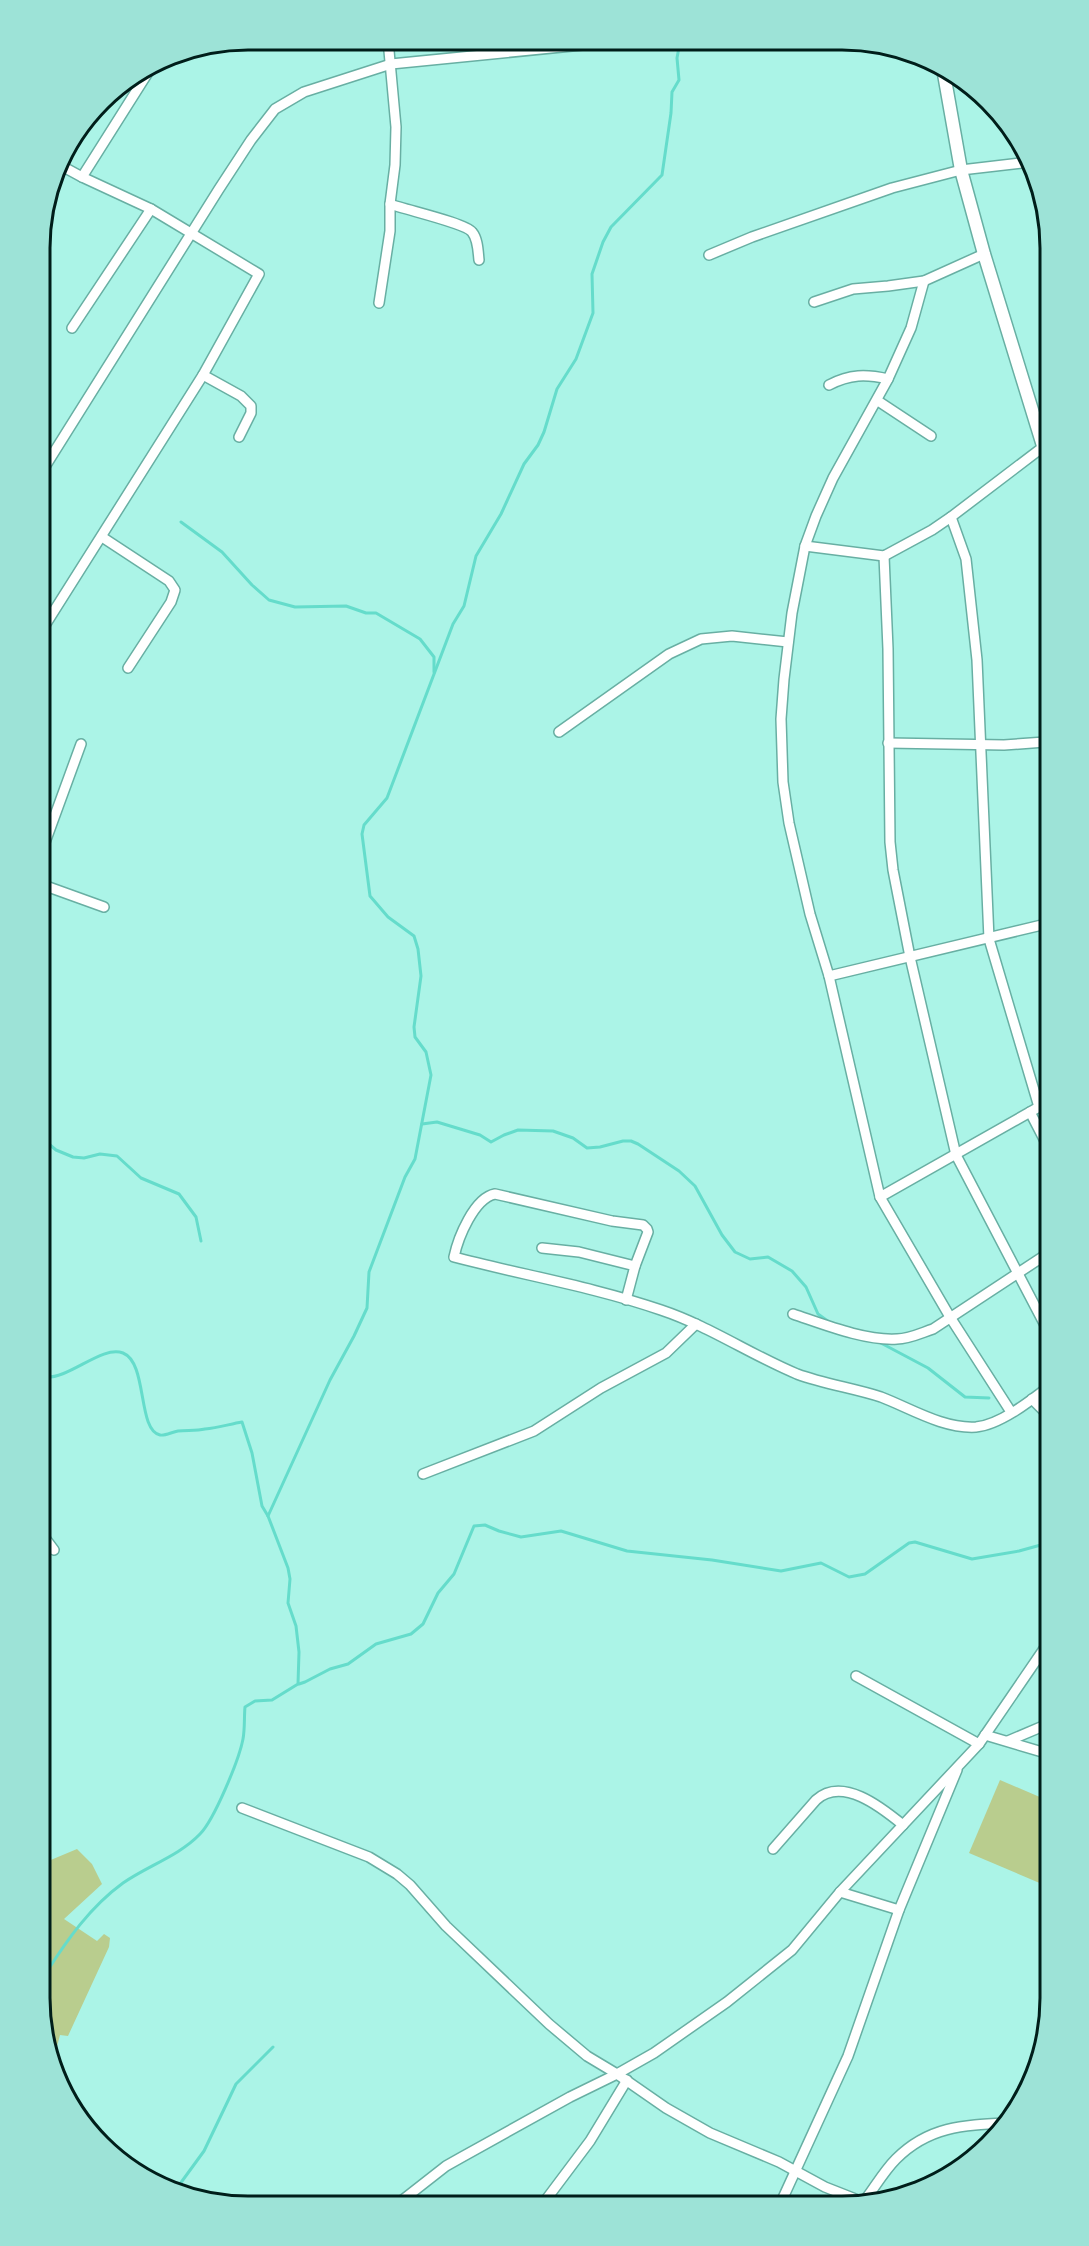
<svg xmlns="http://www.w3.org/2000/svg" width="1089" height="2246" viewBox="0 0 1089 2246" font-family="'Asap Condensed',sans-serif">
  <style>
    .green { fill: #b9cd8e }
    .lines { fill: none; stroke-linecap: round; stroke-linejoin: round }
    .stream { stroke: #65dccb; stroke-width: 3 }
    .minor-casing { stroke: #68afa3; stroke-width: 12 }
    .tertiary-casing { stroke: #68afa3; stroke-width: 15 }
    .minor { stroke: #fff; stroke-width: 9 }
    .tertiary { stroke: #fff; stroke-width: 12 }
    .rim { fill: none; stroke: #001e1a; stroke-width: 3 }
  </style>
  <rect width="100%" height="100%" fill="#abf4e7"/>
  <g class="green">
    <polygon points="1000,1780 1049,1801 1049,1887 969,1853"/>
    <polygon points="77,1849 92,1864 102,1884 64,1919 97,1941 104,1934 110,1938 109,1947 68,2036 60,2035 52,2066 46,2053 46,1862"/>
  </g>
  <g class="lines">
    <g class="stream">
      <polyline points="181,522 222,552 252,585 269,600 295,607 346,606 366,613 376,613 420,639 434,657 434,672"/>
      <polyline points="422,1124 437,1122 480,1135 491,1142 504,1135 518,1130 553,1131 573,1138 587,1148 600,1147 623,1141 631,1141 638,1144 679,1171 695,1186 722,1235 735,1252 750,1259 768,1257 792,1271 806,1287 818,1314 829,1322"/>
      <polyline points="43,1139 56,1150 73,1157 84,1158 100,1154 117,1156 141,1178 179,1194 196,1217 201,1241"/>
      <polyline points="879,1342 928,1368 965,1397 989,1398"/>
      <path d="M44 1377C69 1380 101 1345 123 1353 148 1363 137 1430 160 1435 165 1436 172 1432 178 1431 187 1430 196 1431 205 1429 218 1428 230 1424 242 1422L252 1453 262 1506 268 1516 288 1568 290 1579 288 1603 296 1626 299 1652 298 1684 272 1700 255 1701 245 1707C244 1717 245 1728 243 1739 239 1760 214 1820 200 1834 179 1856 147 1866 123 1883 90 1907 67 1940 46 1973"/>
      <polyline points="268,1516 330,1380 354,1336 367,1308 369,1272 405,1177 415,1159 431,1075 426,1052 415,1037 414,1027 421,976 418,949 414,936 388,917 370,896 362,834 364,825 387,798 453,624 464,606 476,556 501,514 524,464 538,445 544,432 557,389 576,359 593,313 592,274 603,242 611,227 662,175 671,113 672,92 679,80 677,58 680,42"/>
      <polyline points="299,1684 305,1682 330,1669 348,1664 376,1644 411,1634 423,1624 438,1593 454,1574 474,1526 485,1525 499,1531 521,1537 561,1531 627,1551 712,1560 781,1571 821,1563 849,1577 865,1574 909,1543 915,1542 972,1559 1019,1551 1048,1543"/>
      <polyline points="177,2188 204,2151 236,2084 273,2047"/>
    </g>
    <defs>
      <g id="minor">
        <polyline points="388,40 396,127 395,165 390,204"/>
        <polyline points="58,164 82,177"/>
        <polyline points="709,255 752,237 892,188 961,170 1030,162"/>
        <polyline points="924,281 911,328 888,379 833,478 816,516 805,546 792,613 784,679 781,719 783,782 789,823 810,914 829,976 880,1197 950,1317 1011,1412"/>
        <polyline points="814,302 853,289 888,286 924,281 984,254"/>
        <path d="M379 303 390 231V204C406 210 465 223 472 232 478 239 478 251 479 260"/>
        <polyline points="72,328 151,209"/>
        <polyline points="203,375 241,396 251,406 251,413 239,437"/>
        <path d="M829 385C850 374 866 374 888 379"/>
        <polyline points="878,401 931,436"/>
        <polyline points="41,473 219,189 251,140 275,109 304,92 391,64 622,41"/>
        <polyline points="951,517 966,559 977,660 989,939 1039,1107"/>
        <polyline points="102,537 169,581 175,590 171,602 128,668"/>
        <polyline points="805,546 884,556 932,530 951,517 1043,447"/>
        <polyline points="884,556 888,649 890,842 893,870 910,957 956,1155 1047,1329"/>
        <polyline points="42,630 203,375 259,274 151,209 82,177 154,63"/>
        <polyline points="559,732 669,654 701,639 732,636 788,642"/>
        <polyline points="888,743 1004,745 1045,742"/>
        <polyline points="43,848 81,744"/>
        <polyline points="43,885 104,907"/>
        <polyline points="829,976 1046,924"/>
        <polyline points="1030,1112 1046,1143"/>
        <polyline points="880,1197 1046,1103"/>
        <polyline points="542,1248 579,1252 635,1266 626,1300"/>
        <path d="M635 1266 648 1232 647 1229 643 1225 612 1221 495 1194C474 1198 458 1238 454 1257 523 1275 594 1287 661 1310 709 1326 751 1355 797 1374 824 1384 853 1388 881 1397 910 1408 943 1429 976 1427 999 1425 1029 1402 1047 1388"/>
        <path d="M793 1314C823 1324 865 1341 897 1339 909 1339 921 1333 933 1329L1047 1254"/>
        <polyline points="1032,1399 1047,1414"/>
        <polyline points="423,1474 534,1431 601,1388 666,1353 696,1324"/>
        <polyline points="45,1538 54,1550"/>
        <polyline points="856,1676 979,1744"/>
        <polyline points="985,1735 1049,1754"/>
        <polyline points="1008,1741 1048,1724"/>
        <polyline points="242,1808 369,1857 397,1874 410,1885 446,1926 549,2024 587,2056 617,2074 654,2053 727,2002 792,1950 840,1892 979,1744 1048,1643"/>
        <path d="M773 1849 816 1800C842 1776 881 1807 903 1825"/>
        <polyline points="840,1892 899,1910"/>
        <polyline points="782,2200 848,2056 899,1910 957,1770"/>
        <path d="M865 2200C875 2187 884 2171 896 2159 929 2126 964 2125 1008 2123"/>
        <polyline points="545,2201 590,2141 627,2080"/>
        <polyline points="400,2202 446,2166 462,2157 570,2097 617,2074 666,2108 710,2133 779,2162 825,2187 858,2200"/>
      </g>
      <polyline id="tertiary" points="944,74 961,170 984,254 1044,449"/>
    </defs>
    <use href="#minor" class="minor-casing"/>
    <use href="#tertiary" class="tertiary-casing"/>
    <use href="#minor" class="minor"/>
    <use href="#tertiary" class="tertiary"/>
  </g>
  <path d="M0 0H1089V2246H0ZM248 50H842A198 198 0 0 1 1040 248V1998A198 198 0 0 1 842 2196H248A198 198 0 0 1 50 1998V248A198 198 0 0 1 248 50Z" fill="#9de3d7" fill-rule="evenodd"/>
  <path class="rim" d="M248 50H842A198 198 0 0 1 1040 248V1998A198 198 0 0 1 842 2196H248A198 198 0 0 1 50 1998V248A198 198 0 0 1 248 50Z"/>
</svg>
